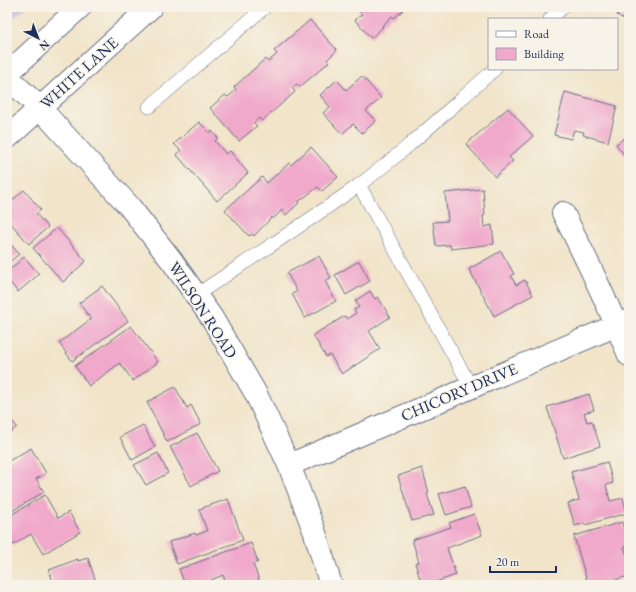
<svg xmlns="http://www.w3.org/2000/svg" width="636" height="592" viewBox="0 0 636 592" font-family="'EB Garamond',serif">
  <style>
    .industrial { fill: #c9bfd7 }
    .building { fill: #f0a8cb }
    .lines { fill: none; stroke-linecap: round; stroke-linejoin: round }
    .lane-casing { stroke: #666e83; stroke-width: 14 }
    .street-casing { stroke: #666e83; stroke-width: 24 }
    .secondary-casing { stroke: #666e83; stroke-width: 24 }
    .lane { stroke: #fff; stroke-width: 13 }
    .street { stroke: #fff; stroke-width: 22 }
    .secondary { stroke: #fff; stroke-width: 22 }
    .labels { text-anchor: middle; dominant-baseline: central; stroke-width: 3; stroke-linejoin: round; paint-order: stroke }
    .street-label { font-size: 16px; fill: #1b2f5e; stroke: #f7f3e8 }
  </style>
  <rect width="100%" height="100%" fill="#f7f3e8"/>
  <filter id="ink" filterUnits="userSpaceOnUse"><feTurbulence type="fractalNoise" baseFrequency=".025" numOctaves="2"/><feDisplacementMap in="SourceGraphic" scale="8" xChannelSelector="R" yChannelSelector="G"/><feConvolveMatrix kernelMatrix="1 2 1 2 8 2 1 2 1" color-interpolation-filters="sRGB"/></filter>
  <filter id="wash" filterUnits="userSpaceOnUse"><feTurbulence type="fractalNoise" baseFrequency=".012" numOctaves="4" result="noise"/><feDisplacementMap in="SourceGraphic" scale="16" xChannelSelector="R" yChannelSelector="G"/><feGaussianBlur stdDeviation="0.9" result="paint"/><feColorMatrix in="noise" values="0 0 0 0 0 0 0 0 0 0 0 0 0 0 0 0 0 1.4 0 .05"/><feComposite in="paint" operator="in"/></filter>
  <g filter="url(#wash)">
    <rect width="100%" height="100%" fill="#f1e4c9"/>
    <polygon class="industrial" points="7,7 26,7 7,24"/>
    <g id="blocks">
      <g class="building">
        <polygon points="355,7 401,7 403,10 394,18 392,16 382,26 383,27 371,38 355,20 362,14"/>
        <polygon points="622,7 629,7 629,22 617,15"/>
        <polygon points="310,20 337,50 327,60 329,62 300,87 297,84 292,88 295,92 262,121 259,118 254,123 257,126 239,141 210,108 225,95 228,97 236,90 234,87 265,59 268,62 277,54 274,51"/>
        <polygon points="362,76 381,98 366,111 376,121 362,133 353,124 342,134 323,113 330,107 320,95 337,80 346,90"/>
        <polygon points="565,92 617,106 608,142 583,135 584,132 574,130 571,139 554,135"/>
        <polygon points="508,108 533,136 509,157 513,161 495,177 466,144"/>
        <polygon points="199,122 210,133 212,131 218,138 215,141 226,154 230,151 248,173 217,201 176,154 181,151 174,144"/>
        <polygon points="629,135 629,158 627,159 616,144"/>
        <polygon points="311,147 338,177 322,191 318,187 298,202 299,203 286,215 282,210 273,219 272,217 254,236 252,234 249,236 225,210 262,177 267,183 289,163 291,165"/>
        <polygon points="483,189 485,215 483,216 484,227 492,225 494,244 451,249 450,245 436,246 433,222 448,221 445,193"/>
        <polygon points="24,190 41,210 36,214 48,227 29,244 7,219 7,205"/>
        <polygon points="57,228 86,261 63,282 33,248"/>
        <polygon points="7,240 19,254 7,264"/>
        <polygon points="501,251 514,274 511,276 516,285 525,280 533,295 494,316 469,269"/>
        <polygon points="319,256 331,278 325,281 336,301 305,318 292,294 297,291 287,273"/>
        <polygon points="24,257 39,274 18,292 7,279 7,272"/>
        <polygon points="359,261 370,281 346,295 335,275"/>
        <polygon points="102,286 128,321 72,361 59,343 91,319 79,303"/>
        <polygon points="370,291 375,299 378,297 390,317 369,331 380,349 342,374 330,355 326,357 313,335 345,316 347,319 356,313 354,310 359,307 355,301"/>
        <polygon points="131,326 158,362 133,381 120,363 89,386 75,366"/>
        <polygon points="175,387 187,408 191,405 201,424 167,442 147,402"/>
        <polygon points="589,394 594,410 584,413 587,422 592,421 600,446 563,458 547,407"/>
        <polygon points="7,415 17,427 7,435"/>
        <polygon points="143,425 155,447 132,460 120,437"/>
        <polygon points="197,433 218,471 191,486 170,447"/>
        <polygon points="31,448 46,473 36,479 44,492 7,514 7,462"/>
        <polygon points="158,453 168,473 146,485 134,465"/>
        <polygon points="607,462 613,483 606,485 610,501 623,498 627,513 585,525 584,523 575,526 568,503 579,500 571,472"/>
        <polygon points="422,468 429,493 427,494 434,515 412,521 398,476"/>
        <polygon points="465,486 471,507 446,515 439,494"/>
        <polygon points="45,495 58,518 69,512 80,532 43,554 31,534 13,545 7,536 7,517"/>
        <polygon points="228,499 243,540 177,564 169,542 195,533 196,535 207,531 199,509"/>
        <polygon points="474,514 482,535 447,548 456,575 427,585 422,585 415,563 419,562 412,540 451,527 449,523"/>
        <polygon points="622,522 628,546 624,547 628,558 629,558 629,576 600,584 600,582 588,585 574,536"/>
        <polygon points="251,543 258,562 253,564 261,585 227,585 223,575 211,580 212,583 205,585 185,585 179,569"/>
        <polygon points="88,558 97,585 54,585 49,570 78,559 78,561"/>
      </g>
    </g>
  </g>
  <g filter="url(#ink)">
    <use href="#blocks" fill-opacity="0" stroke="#666e83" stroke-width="1"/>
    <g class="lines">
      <defs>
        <g id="lane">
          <polyline points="550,19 563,7"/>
          <polyline points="149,107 265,7"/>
          <polyline points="359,185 471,387"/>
          <path d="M196 295C250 259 306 223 359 185 407 150 450 108 495 69"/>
        </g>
        <g id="street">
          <path d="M563 213C587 259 609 307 629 355"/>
          <polyline points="289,465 629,320"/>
        </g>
        <g id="secondary">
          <polyline points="7,74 80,7"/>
          <polyline points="7,77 40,108 129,206 172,261 212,318 256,394 289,465 314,530 331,585"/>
          <polyline points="7,138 151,7"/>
        </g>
      </defs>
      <use href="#lane" class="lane-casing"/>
      <use href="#street" class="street-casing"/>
      <use href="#secondary" class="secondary-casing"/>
      <use href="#lane" class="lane"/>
      <use href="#street" class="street"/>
      <use href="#secondary" class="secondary"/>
    </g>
  </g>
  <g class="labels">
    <g class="street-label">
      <text transform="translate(79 73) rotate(-42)">WHITE LANE</text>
      <text transform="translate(203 310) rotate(57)">WILSON ROAD</text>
      <text transform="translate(459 392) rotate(-23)">CHICORY DRIVE</text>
    </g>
  </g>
  <rect width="636" height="592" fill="none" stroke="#f7f3e8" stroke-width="24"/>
  <rect x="488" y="18" width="130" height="52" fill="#f7f3e8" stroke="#9fa5b1"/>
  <rect x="496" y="31" width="20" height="6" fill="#ffffff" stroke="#9fa5b1"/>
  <text x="524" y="38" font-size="12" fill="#1b2f5e">Road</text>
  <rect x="496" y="48" width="20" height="12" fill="#f0a8cb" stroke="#9fa5b1"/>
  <text x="524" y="58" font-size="12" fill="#1b2f5e">Building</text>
  <g transform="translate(38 38) rotate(138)" stroke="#f7f3e8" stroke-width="3" paint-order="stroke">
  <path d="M0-3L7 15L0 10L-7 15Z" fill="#1b2f5e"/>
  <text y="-6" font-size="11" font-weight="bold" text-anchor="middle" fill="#1b2f5e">N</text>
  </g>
  <path d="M490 566v6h66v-6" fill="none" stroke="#1b2f5e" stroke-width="2"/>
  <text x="496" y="566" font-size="12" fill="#1b2f5e" stroke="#f7f3e8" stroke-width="3" paint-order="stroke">20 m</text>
</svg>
